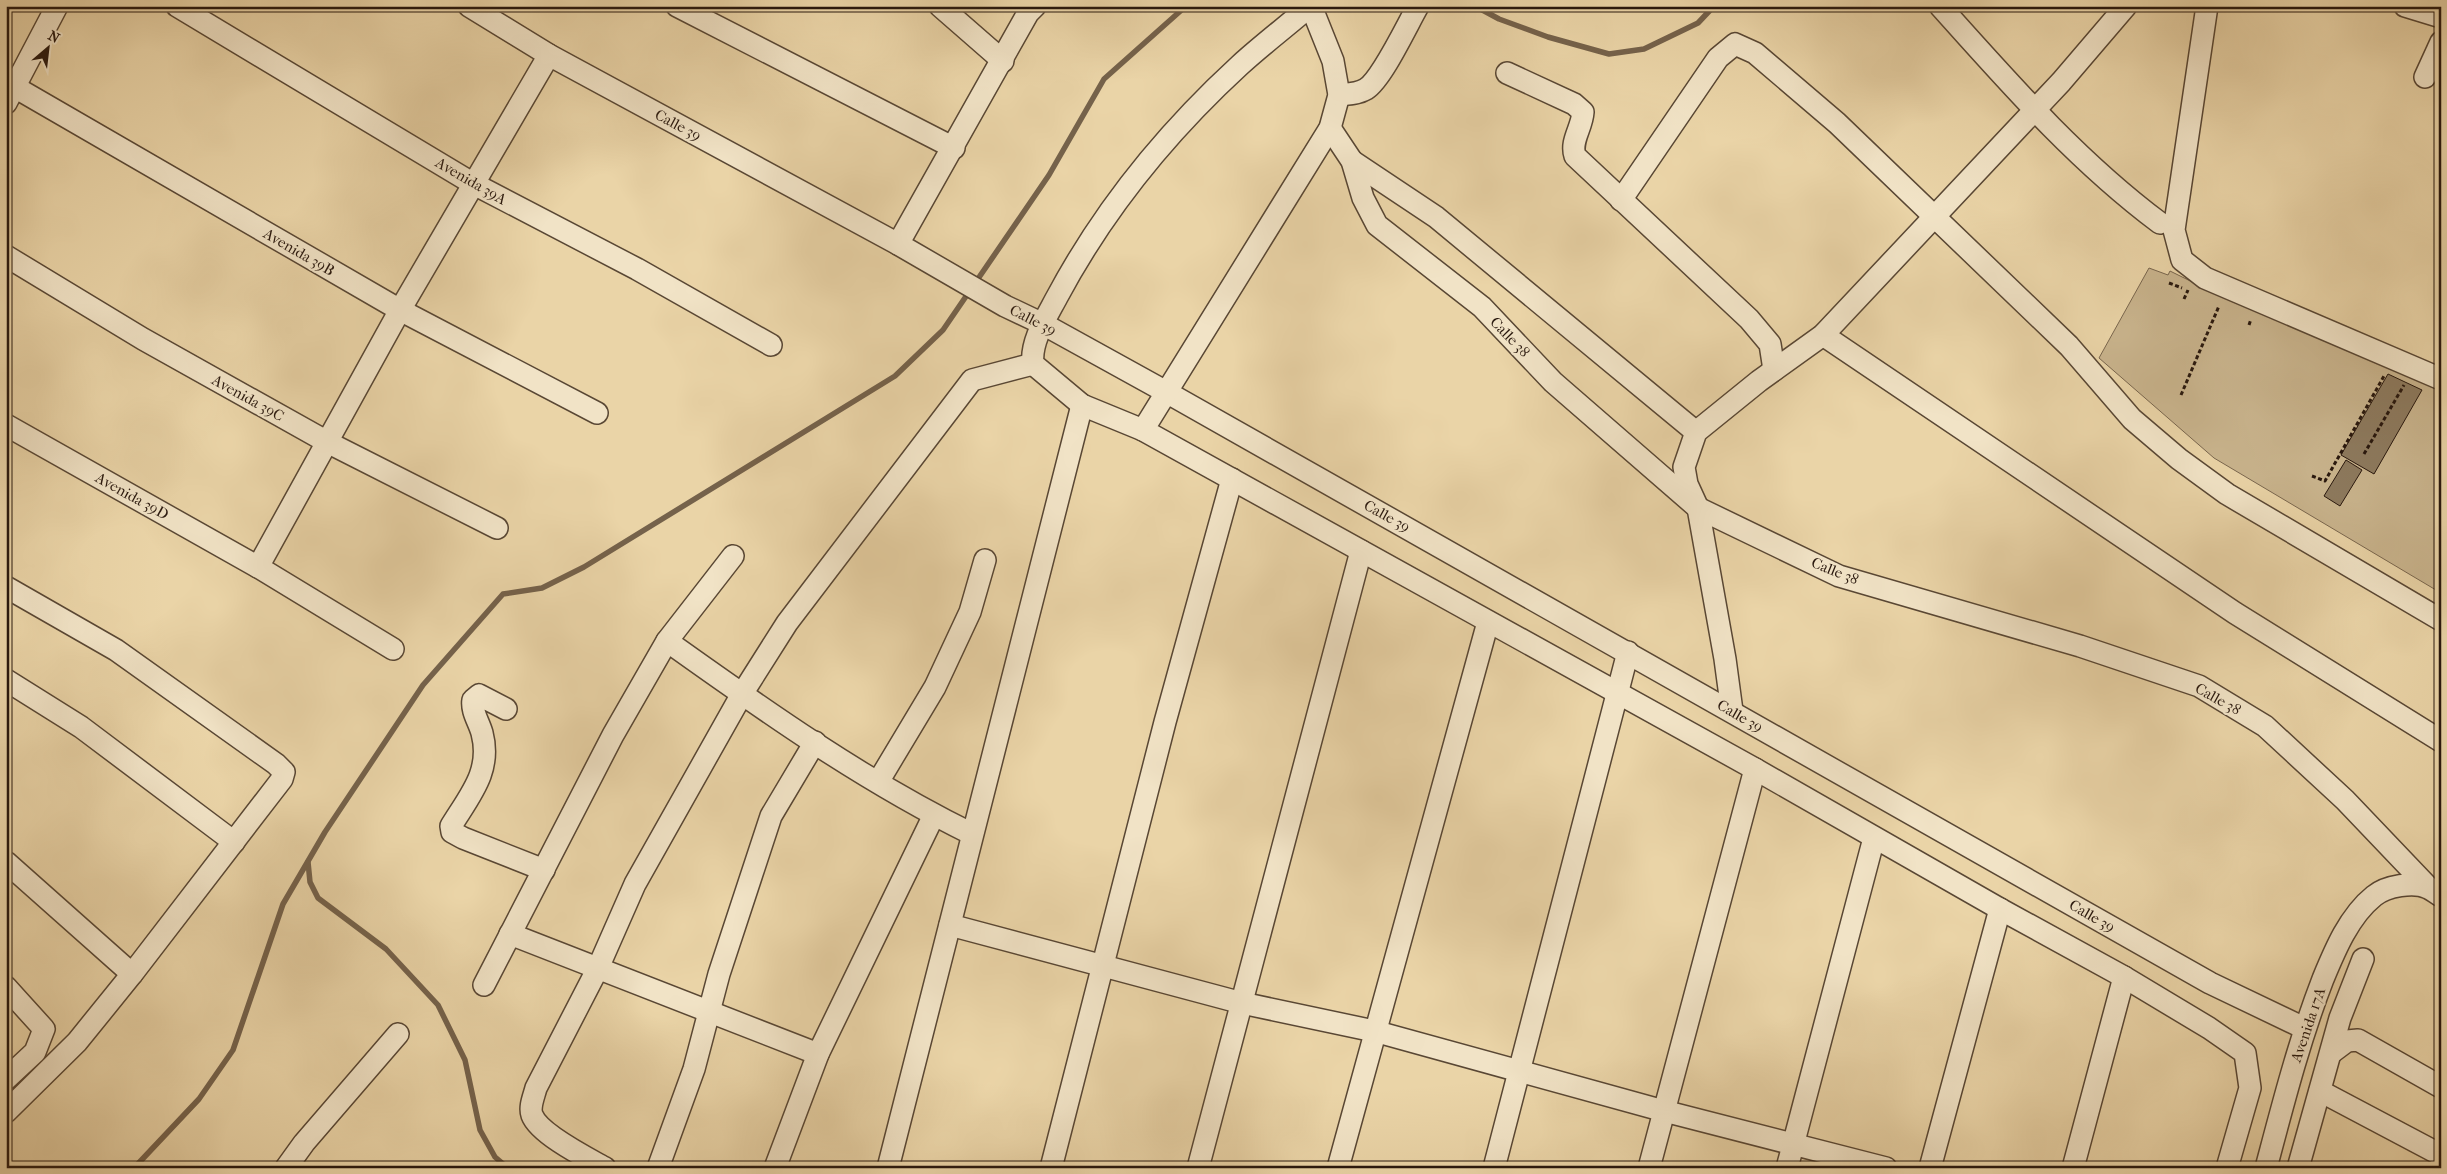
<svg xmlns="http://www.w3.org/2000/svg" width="2447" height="1174" viewBox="0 0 2447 1174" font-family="'IM FELL French Canon',serif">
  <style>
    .green { fill: #c9b48d; stroke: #79664e }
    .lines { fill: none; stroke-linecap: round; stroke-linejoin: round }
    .stream { stroke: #75624b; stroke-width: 5.5 }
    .building { fill: #8d7a5e; stroke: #29180e }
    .minor-casing { stroke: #594734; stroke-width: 24 }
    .path { stroke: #29180e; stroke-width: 3; stroke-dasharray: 4 2.5; stroke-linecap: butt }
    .minor { stroke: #f1e3c6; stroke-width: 21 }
    .labels { text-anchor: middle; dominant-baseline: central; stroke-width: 4.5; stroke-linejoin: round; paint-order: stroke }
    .street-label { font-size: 15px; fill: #29180e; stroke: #f1e3c6 }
  </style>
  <rect width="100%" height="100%" fill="#ead4a7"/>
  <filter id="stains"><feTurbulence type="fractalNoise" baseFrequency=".004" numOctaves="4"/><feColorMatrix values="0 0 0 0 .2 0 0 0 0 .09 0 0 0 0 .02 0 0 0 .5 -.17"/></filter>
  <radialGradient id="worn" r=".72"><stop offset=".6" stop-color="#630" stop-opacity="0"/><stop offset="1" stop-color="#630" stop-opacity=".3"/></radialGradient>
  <polygon class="green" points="2149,268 2168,275 2170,271 2233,302 2237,294 2441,388 2441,593 2214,458 2099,358"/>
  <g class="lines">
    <g class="stream">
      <polyline points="1475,6 1499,19 1548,37 1609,54 1644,49 1698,23 1714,6"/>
      <polyline points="308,862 310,882 318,898 386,949 438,1005 465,1060 480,1130 495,1157 508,1168"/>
      <polyline points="134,1168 199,1099 233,1050 283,904 325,832 423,685 503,594 542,588 584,567 895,376 943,330 1049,175 1104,79 1186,6"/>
    </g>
  </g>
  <g class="building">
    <polygon points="2388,374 2422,390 2374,474 2341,455"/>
    <polygon points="2346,460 2362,470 2340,506 2324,496"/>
  </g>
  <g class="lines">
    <defs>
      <g id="minor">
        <polyline points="177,6 472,183 637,269 771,345"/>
        <polyline points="469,6 549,55 898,244 1005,306 1043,324 1168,393 2210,983 2304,1028"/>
        <polyline points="677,6 954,148"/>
        <polyline points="940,6 1003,61"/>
        <polyline points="1311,6 1333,61 1339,95 1330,128 1143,430 1755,769 2000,909 2124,977 2209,1028 2245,1053 2250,1088 2227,1168"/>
        <path d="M1940 6C2009 83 2077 161 2160 223"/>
        <polyline points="2207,6 2174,230 2182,260 2205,278 2441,379"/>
        <polyline points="2405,6 2441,17"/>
        <path d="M1507 73 1574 104 1583 112C1582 128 1570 141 1575 156L1749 319 1770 344 1774 370"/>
        <polyline points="2425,77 2441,42"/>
        <polyline points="6,82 400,310 597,413"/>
        <path d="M1339 95C1348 94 1358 94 1366 89 1382 79 1407 25 1418 6"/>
        <polyline points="6,103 57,6"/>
        <polyline points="1330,128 1352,161 1363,198 1377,225 1482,307 1553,382 1698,508 1839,576 2080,646 2199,686 2265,726 2345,800 2428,887"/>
        <polyline points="1352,161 1436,217 1696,432"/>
        <polyline points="1621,200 1718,58 1735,44 1755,53 1837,123 2069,346 2132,419 2179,459 2227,494 2441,620"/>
        <polyline points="898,244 1028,13 1035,6"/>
        <polyline points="6,256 143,339 329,443 497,528"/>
        <polyline points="1823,335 2235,613 2441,741"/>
        <polyline points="6,425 258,567 393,649"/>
        <path d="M1143 430 1082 405 1033 364C1030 342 1047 316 1057 297 1104 209 1167 132 1240 65 1263 44 1287 26 1310 6"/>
        <polyline points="258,567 400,310 549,55"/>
        <polyline points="6,587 116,650 276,764 284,772 282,779 132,974"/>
        <path d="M667 641C765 711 864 781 972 834"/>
        <polyline points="6,680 81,727 234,842"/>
        <path d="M506 709 479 695 473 700C471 711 479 722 482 733 492 771 470 795 451 826L452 832 463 838 544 870"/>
        <polyline points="1732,711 1725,659 1698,508 1687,484 1684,467 1696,432 1759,381 1823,335 2061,82 2126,6"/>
        <polyline points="878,782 935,687 970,612 985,560"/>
        <polyline points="6,862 132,974 77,1042 6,1112"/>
        <polyline points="950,925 1242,1003 1374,1031 1664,1111 1886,1168"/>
        <polyline points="510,934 818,1054"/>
        <polyline points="484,985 613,735 667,641 733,556"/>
        <polyline points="6,987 44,1029 35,1052 6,1079"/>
        <polyline points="2331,1053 2347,1041 2358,1040 2441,1087"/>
        <polyline points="2320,1091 2441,1155"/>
        <polyline points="286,1168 304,1143 398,1034"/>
        <path d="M605 1168C587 1158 539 1134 532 1115 529 1107 534 1096 536 1088L598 968 635 884 742 694 787 623 972 380 1033 364"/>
        <polyline points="658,1168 694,1069 719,974 771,816 815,742"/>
        <polyline points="775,1168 818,1054 934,815"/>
        <polyline points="888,1168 1082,405"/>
        <polyline points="1051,1168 1165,722 1232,479"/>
        <polyline points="1198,1168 1361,551"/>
        <polyline points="1338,1168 1488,622"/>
        <polyline points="1494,1168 1628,652"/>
        <polyline points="1649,1168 1755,769"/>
        <polyline points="1787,1168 1874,838"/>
        <polyline points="1930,1168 2000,909"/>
        <polyline points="2073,1168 2124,977"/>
        <path d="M2266 1168C2283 1104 2299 1041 2323 979 2335 950 2349 916 2374 896 2386 886 2414 881 2428 888 2433 890 2437 894 2441 896"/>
        <polyline points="2298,1168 2340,1018 2363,959"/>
      </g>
    </defs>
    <use href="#minor" class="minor-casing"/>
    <g class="path">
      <polyline points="2169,283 2182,288"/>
      <polyline points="2184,299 2188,290"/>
      <polyline points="2249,325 2251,319"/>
      <polyline points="2181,395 2219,306"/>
      <polyline points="2364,454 2404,385"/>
      <polyline points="2312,476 2325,481 2384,376"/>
    </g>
    <use href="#minor" class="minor"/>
  </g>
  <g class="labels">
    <g class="street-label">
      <text transform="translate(678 125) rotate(28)">Calle 39</text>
      <text transform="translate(471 181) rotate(30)">Avenida 39A</text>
      <text transform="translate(299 252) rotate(30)">Avenida 39B</text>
      <text transform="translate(1033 320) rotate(27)">Calle 39</text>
      <text transform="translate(1510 337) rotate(46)">Calle 38</text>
      <text transform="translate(248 398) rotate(29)">Avenida 39C</text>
      <text transform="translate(132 496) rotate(29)">Avenida 39D</text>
      <text transform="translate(1387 516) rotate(29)">Calle 39</text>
      <text transform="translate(1835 571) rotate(22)">Calle 38</text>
      <text transform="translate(2218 699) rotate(29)">Calle 38</text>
      <text transform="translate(1740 716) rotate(30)">Calle 39</text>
      <text transform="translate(2092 916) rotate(30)">Calle 39</text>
      <text transform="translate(2308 1025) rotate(-71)">Avenida 17A</text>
    </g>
  </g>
  <rect width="2447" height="1174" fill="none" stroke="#ead4a7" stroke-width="25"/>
  <rect x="8" y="8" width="2432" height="1159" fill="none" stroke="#29180e" stroke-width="2.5"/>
  <rect x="12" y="12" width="2422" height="1149" fill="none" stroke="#29180e"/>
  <g transform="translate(48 48) rotate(28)" stroke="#f1e3c6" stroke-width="4" paint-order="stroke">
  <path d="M0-4L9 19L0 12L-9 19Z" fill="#29180e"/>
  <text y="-8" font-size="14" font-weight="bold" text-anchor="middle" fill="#29180e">N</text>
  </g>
  <rect width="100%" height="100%" filter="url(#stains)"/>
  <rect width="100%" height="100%" fill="url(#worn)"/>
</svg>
